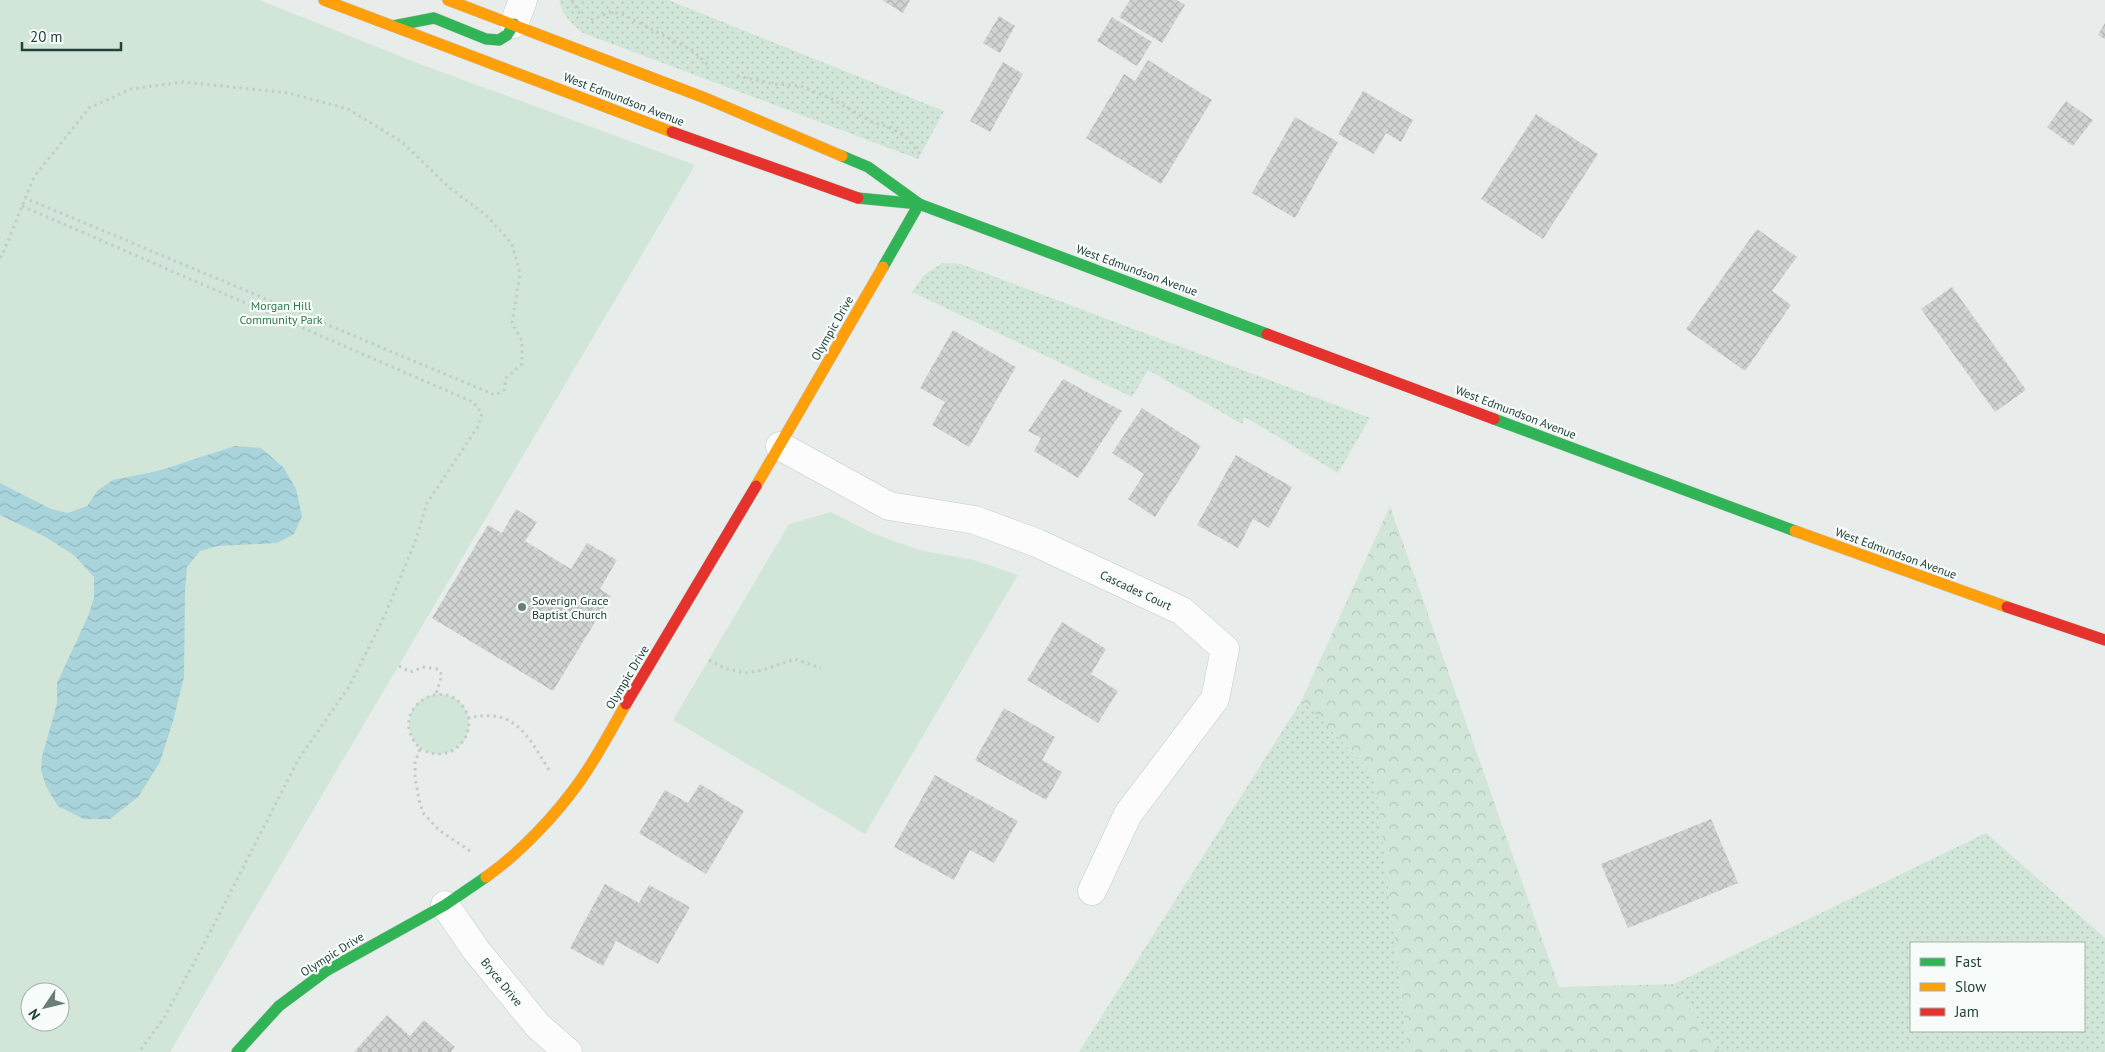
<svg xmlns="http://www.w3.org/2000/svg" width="2105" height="1052" viewBox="0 0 2105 1052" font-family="'PT Sans',sans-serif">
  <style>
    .grass { fill: url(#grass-dots); fill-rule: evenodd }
    .forest { fill: url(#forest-crowns) }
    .park { fill: #d1e6d8; fill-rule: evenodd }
    .water { fill: url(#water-waves) }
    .building { fill: url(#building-cross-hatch) }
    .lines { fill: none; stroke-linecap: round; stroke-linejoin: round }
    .street-casing { stroke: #c5cac8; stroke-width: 29 }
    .fast-casing { stroke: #c3cbc8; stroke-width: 12 }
    .slow-casing { stroke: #c3cbc8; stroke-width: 12 }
    .jam-casing { stroke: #c3cbc8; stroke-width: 12 }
    .path { stroke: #c3ccca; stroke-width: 3; stroke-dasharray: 2.5 4; stroke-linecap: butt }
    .street { stroke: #fcfcfc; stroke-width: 28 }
    .fast { stroke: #30b455; stroke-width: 11 }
    .slow { stroke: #ff9f0a; stroke-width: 11 }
    .jam { stroke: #e5322d; stroke-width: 11 }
    .poi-dot { fill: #697e78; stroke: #f7fbf9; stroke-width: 2 }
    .labels { text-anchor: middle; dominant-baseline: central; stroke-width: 4.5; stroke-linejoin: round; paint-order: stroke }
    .street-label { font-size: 12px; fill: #24423a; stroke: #f7fbf9 }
    .park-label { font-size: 12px; fill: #2d7a4b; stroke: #f7fbf9 }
    .poi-label { font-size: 12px; fill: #24423a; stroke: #f7fbf9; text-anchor: start }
  </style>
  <defs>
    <pattern id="grass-dots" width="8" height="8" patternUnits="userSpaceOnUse" patternTransform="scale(1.25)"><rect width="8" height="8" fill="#d1e6d8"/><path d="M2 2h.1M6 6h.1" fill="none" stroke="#b3c6ba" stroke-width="1.8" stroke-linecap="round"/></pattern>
    <pattern id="forest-crowns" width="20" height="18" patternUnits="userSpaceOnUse" patternTransform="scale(1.25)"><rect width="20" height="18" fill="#d1e6d8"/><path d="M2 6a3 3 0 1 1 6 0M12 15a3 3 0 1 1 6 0" fill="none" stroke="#b3c6ba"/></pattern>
    <pattern id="water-waves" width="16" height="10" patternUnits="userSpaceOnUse" patternTransform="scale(1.25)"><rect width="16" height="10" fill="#a9d4db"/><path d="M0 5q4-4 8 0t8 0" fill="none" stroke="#91b7bd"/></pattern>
    <pattern id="building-cross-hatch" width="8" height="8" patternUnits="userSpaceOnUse" patternTransform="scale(1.25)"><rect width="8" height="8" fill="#cfd4d2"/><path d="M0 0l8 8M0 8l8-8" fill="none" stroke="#b2b7b5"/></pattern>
  </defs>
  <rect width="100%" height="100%" fill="#e8edeb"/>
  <g class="grass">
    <path d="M559 0H668L944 111 918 159 583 33C572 24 561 14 559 0Z"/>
    <polygon points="942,263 961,264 1370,418 1338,473 1245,417 1242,424 1148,370 1132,397 912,292 924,275"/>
    <polygon points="1302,700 1375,776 1408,1052 1079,1052"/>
    <path d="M1986 833 2105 938V1052H1720L1674 984ZM1911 943H2084V1031H1911Z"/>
  </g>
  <polygon class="forest" points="1390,506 1559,987 1674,984 1720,1052 1408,1052 1375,776 1302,700"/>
  <g class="park">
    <path d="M0 0H259L420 64 695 165 170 1052H0ZM30 992H60V1022H30Z"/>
    <polygon points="831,512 872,533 919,550 974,560 1018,575 865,834 673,720 789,524"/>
    <circle cx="439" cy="724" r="30"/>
  </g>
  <polygon class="water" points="235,446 261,448 284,468 296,489 302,516 294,534 277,543 218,546 200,551 187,567 185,590 184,677 173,721 160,762 138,797 110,819 84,819 58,806 46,786 41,770 42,757 57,703 57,683 89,614 94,597 94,577 74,555 44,536 0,515 0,483 51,509 68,513 87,506 98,490 113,480 158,471"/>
  <g class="building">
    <polygon points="882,0 910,0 903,13"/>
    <polygon points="1130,0 1177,0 1185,5 1162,43 1119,17"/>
    <polygon points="999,16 1015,26 1000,53 983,43"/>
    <polygon points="1112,17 1152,42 1137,66 1097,41"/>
    <polygon points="2105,23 2105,39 2098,35"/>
    <polygon points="1148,60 1212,100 1161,184 1086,138 1124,74 1135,81"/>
    <polygon points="1003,62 1023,74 990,132 970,121"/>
    <polygon points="1363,91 1413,120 1401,142 1386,133 1374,154 1338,134"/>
    <polygon points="2066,101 2093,120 2073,146 2047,127"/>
    <polygon points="1536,114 1598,154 1543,239 1481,199"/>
    <polygon points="1295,117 1338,142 1295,218 1252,193"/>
    <polygon points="1757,229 1797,257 1772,291 1791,305 1745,371 1686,329"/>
    <polygon points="1952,287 2026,390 1995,412 1921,309"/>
    <polygon points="953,330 1016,367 969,447 932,425 945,402 920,388"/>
    <polygon points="1063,379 1122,411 1078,478 1034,451 1041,438 1028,431"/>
    <polygon points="1142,408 1201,446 1155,517 1128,499 1144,474 1112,453"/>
    <polygon points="1236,455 1292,487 1269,528 1253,519 1238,548 1197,525"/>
    <polygon points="516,509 537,522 525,541 571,569 587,543 617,560 600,589 611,596 553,691 432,618 488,525 502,533"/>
    <polygon points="1062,622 1106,649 1091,674 1118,691 1098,723 1027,680"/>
    <polygon points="1004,708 1055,737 1042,760 1062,772 1046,800 975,760"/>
    <polygon points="935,775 1018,821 994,863 970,850 954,880 894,847"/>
    <polygon points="700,784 744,811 706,874 639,833 665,790 688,803"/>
    <polygon points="1711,819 1738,883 1628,928 1601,864"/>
    <polygon points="605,884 639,903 649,885 690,907 658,964 616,941 603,966 570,948"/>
    <polygon points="387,1015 410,1036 424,1020 455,1047 451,1052 354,1052"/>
  </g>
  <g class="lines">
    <defs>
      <g id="street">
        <polyline points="514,24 523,0"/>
        <polyline points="780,446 889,506 975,520 1037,543 1182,611 1225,649 1215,699 1128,814 1092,891"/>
        <polyline points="445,905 476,950 538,1026 568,1052"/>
      </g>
      <g id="fast">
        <polyline points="393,26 434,18 486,39 499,40 507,35 514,24"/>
        <polyline points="842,156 868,167 918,203"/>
        <polyline points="858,198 919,204 1267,334"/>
        <polyline points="883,267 919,204"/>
        <polyline points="1494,419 1795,531"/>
        <polyline points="237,1052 279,1006 326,971 445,905 486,877"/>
      </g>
      <g id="slow">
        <polyline points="324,0 672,132"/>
        <polyline points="448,0 705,98 842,156"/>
        <polyline points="756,486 883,267"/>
        <polyline points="1795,531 2007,607"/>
        <path d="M486 877C520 853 556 815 580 781 597 757 611 730 626 704"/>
      </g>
      <g id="jam">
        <polyline points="672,132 858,198"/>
        <polyline points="1267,334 1494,419"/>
        <polyline points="2007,607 2105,640"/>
        <polyline points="626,704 756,486"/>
      </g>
    </defs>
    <use href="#street" class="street-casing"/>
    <use href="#fast" class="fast-casing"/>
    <use href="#slow" class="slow-casing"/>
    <use href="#jam" class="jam-casing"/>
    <g class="path">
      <polyline points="572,0 581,16"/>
      <polyline points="591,20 610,12 622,14 692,50 708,65"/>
      <polyline points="737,76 774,84 801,86 832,99 872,122 891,128 905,136 920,154"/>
      <polyline points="22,206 473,402 482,413 479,425 427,503 415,542 385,615 350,685 298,760 204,944 164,1018 139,1052"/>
      <polyline points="0,258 3,253 34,177 89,108 131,89 183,82 289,93 348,109 402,142 450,188 486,215 512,244 520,274 512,323 522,341 522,364 506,378 504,390 495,395 25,198"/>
      <polyline points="709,660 724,668 745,673 763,670 795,659 821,668"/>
      <polyline points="399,666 410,672 424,667 438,669 442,675 436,694"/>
      <path d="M420 748C444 764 471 746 469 718"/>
      <path d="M470 851 439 830 424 814 420 804 415 778V763L420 748C382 711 450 666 469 718 515 707 528 736 549 770"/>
    </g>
    <use href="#street" class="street"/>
    <use href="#fast" class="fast"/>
    <use href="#slow" class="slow"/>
    <use href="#jam" class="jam"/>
  </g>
  <circle class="poi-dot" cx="522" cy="607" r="5"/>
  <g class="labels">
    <g class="street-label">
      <text transform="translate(624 99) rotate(21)">West Edmundson Avenue</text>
      <text transform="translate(1137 270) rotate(20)">West Edmundson Avenue</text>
      <text transform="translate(832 328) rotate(-60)">Olympic Drive</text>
      <text transform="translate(1516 412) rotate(21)">West Edmundson Avenue</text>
      <text transform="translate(1896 553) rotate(20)">West Edmundson Avenue</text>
      <text transform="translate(1136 590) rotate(25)">Cascades Court</text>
      <text transform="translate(627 677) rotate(-59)">Olympic Drive</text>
      <text transform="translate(332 954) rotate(-32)">Olympic Drive</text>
      <text transform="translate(502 982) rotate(51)">Bryce Drive</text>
    </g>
    <g class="park-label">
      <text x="281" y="305">Morgan Hill<tspan x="281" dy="14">Community Park</tspan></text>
    </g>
    <g class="poi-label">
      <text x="532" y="600">Soverign Grace<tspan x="532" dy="14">Baptist Church</tspan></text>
    </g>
  </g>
  <rect x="1910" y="942" width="175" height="90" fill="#f7fbf9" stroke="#a3b1ad"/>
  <rect x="1920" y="958" width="25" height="8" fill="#30b455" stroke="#a3b1ad"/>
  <text x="1955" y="967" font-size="15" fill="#24423a">Fast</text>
  <rect x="1920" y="983" width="25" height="8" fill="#ff9f0a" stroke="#a3b1ad"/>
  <text x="1955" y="992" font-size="15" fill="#24423a">Slow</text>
  <rect x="1920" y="1008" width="25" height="8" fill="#e5322d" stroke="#a3b1ad"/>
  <text x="1955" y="1017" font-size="15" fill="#24423a">Jam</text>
  <g transform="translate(45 1007) rotate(235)"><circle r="24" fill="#f7fbf9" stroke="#a3b1ad"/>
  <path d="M0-4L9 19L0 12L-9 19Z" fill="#697e78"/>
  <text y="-8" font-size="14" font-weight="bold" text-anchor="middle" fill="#24423a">N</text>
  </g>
  <path d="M22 42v8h99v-8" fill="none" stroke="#24423a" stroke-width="2.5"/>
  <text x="30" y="42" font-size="15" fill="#24423a" stroke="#f7fbf9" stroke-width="4" paint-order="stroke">20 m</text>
</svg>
